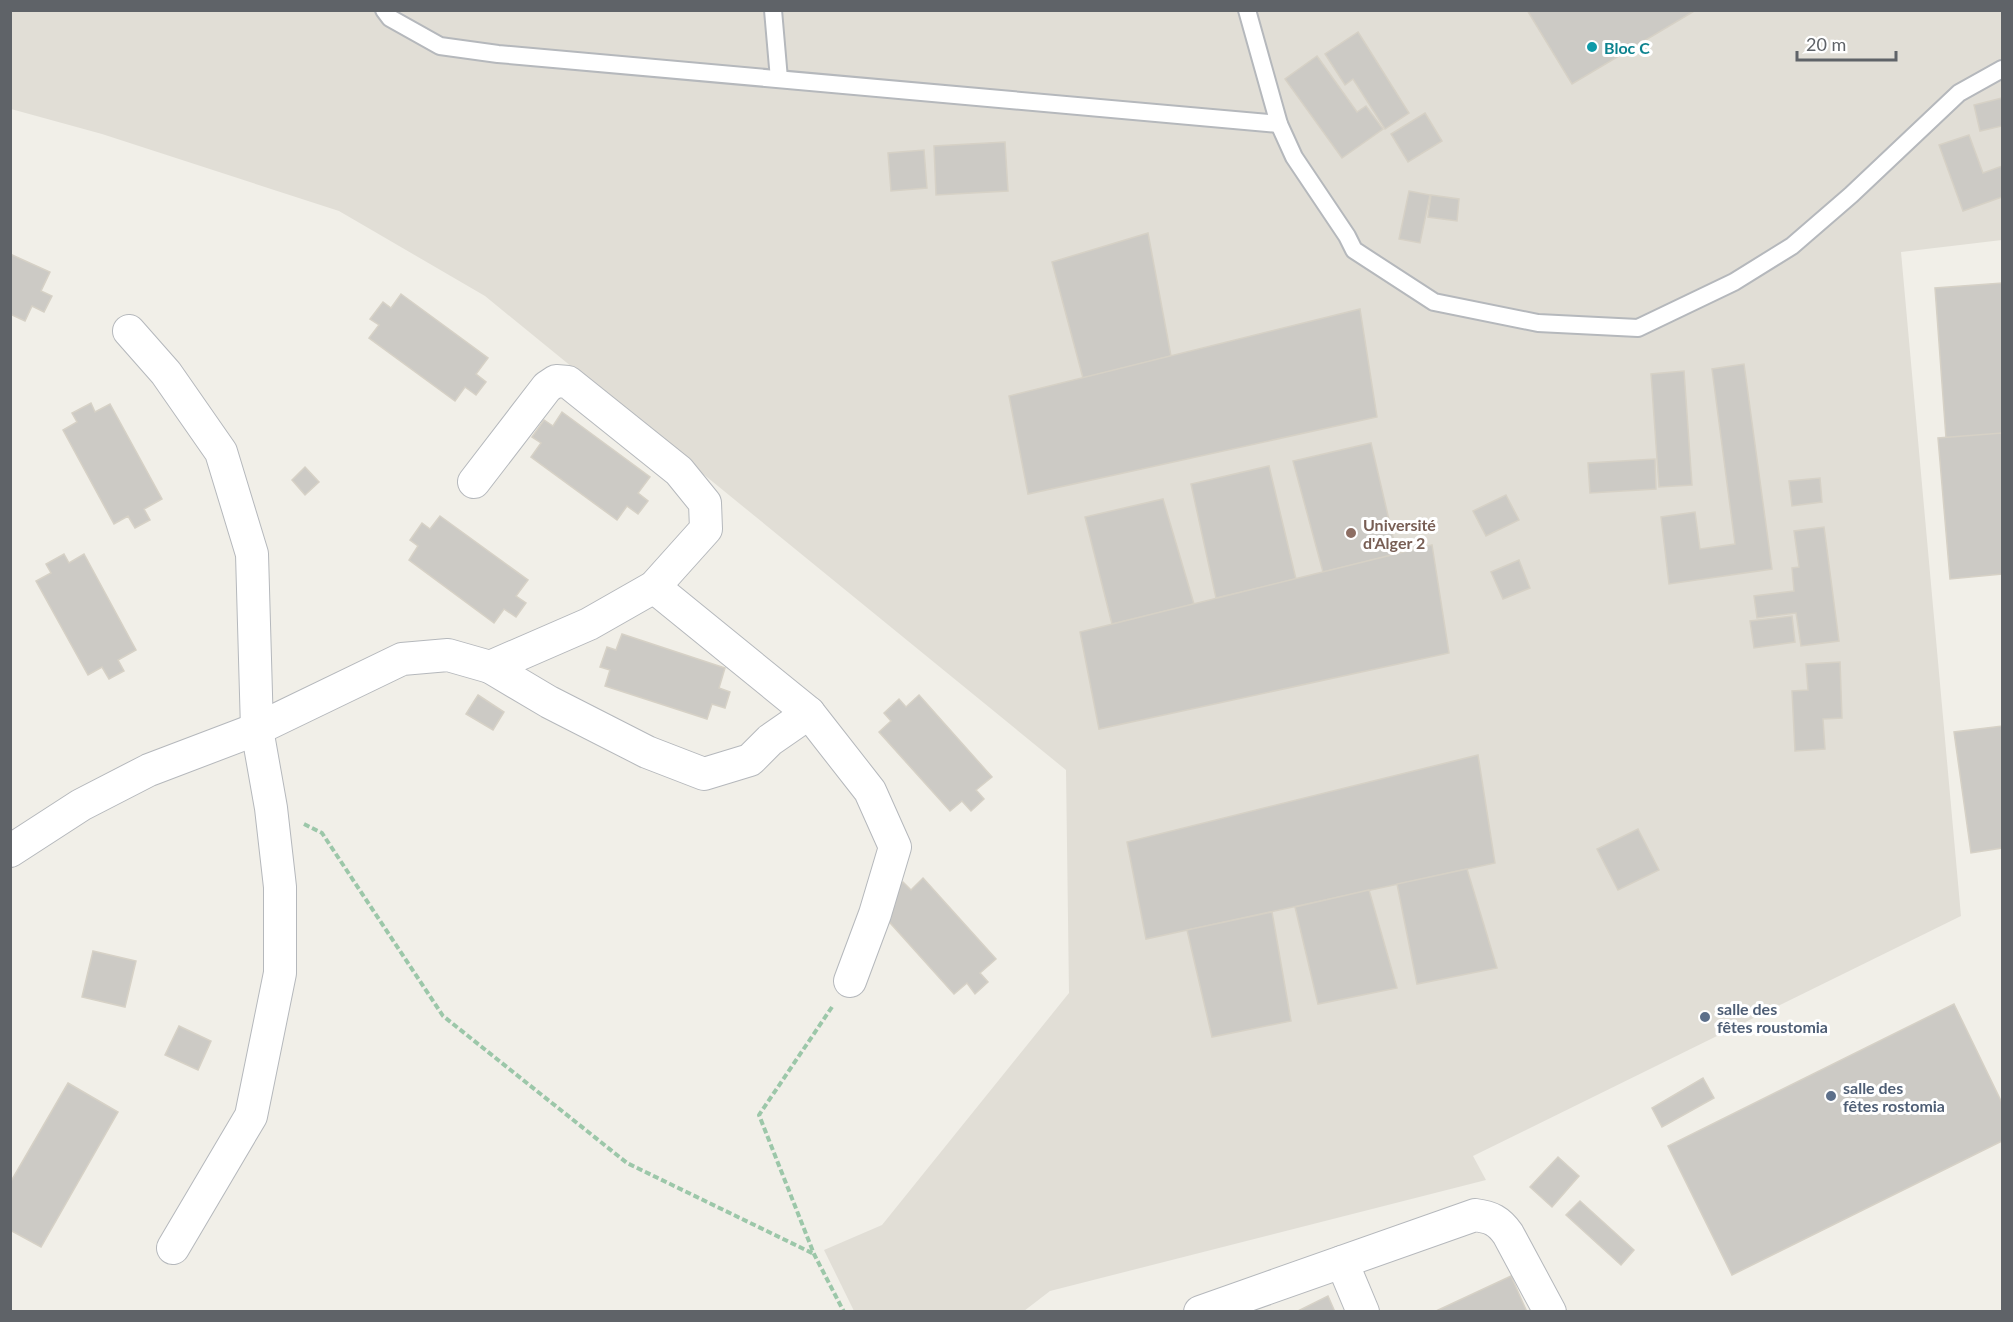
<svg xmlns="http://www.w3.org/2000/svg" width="2013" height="1322" viewBox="0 0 2013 1322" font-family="Lato,sans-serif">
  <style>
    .education { fill: #e1ded6 }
    .building { fill: #cccac5; stroke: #d6d1c6; stroke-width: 1.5 }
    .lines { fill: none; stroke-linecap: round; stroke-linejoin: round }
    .lane-casing { stroke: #b5b8bc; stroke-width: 20 }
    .street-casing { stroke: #b5b8bc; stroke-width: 34 }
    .path { stroke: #9cc7a9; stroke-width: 4; stroke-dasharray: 6 3; stroke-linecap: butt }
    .lane { stroke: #fff; stroke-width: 16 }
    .street { stroke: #fff; stroke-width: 32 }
    .culture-dot { fill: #0f9aa8; stroke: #fff; stroke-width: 2 }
    .education-dot { fill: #8d6e63; stroke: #fff; stroke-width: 2 }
    .service-dot { fill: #5c6f8a; stroke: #fff; stroke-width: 2 }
    .labels { text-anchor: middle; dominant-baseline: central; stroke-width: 6; stroke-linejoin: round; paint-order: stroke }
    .culture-label { font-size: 16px; font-weight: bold; fill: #0d838f; stroke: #fff; text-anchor: start }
    .education-label { font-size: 16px; font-weight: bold; fill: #785e54; stroke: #fff; text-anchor: start }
    .service-label { font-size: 16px; font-weight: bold; fill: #4e5e75; stroke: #fff; text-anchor: start }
  </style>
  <rect width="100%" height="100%" fill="#f1efe8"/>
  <polygon class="education" points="10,11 2002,11 2002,240 1901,252 1961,916 1473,1156 1486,1180 1050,1291 1024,1311 854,1311 824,1250 882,1225 1069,993 1066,770 485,296 339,211 102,134 11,109"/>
  <g class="building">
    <polygon points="1527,10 1696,10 1572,84"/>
    <polygon points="1358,32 1409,113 1385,129 1353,79 1345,85 1325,54"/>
    <polygon points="1317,56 1357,112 1366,106 1383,129 1342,158 1285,79"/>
    <polygon points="2002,98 2002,126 1980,131 1974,105"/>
    <polygon points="1425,113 1442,141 1408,162 1391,134"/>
    <polygon points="1969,135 1983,173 2002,166 2002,197 1963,211 1939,145"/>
    <polygon points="1005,142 1008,191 936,195 934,146"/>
    <polygon points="924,150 927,188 891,191 888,153"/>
    <polygon points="1409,191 1430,195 1420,243 1399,239"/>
    <polygon points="1431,195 1459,199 1457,221 1428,217"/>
    <polygon points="1148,233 1171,356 1083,378 1052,262"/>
    <polygon points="10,254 50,272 41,291 52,296 44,312 32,306 25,321 10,314"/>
    <polygon points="2002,283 2002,434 1946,438 1935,288"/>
    <polygon points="401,294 488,358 476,374 486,382 476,395 465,387 455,401 369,338 379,325 370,319 383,302 391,308"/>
    <polygon points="1360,309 1377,417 1028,494 1009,396"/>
    <polygon points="1744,364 1772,569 1669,584 1661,517 1695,512 1700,549 1735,544 1712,369"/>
    <polygon points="1684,371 1692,485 1659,487 1651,374"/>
    <polygon points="91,403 95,412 110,404 162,499 144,509 150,520 135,528 128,516 114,524 63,430 77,422 72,413"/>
    <polygon points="562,412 650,477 638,493 648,501 638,514 627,506 617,520 531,457 541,443 532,437 544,420 553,426"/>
    <polygon points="2002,433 2002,574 1950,579 1938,438"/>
    <polygon points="1371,443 1397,554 1323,572 1293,461"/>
    <polygon points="1655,459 1656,489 1590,493 1588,463"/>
    <polygon points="1269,466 1296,579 1216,598 1191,484"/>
    <polygon points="305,467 319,482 305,495 292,480"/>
    <polygon points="1820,478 1822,502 1792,506 1789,481"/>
    <polygon points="1506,495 1519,520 1486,536 1473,511"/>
    <polygon points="1163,499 1194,604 1112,624 1085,517"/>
    <polygon points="440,516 528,580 516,596 526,603 516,617 504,609 494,623 409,560 418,546 410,540 422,523 430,529"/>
    <polygon points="1824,527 1839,641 1801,646 1796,613 1757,618 1754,596 1794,591 1792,568 1799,567 1794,531"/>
    <polygon points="1432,545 1449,653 1099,729 1080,632"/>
    <polygon points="64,554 69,563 84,554 136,650 118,660 124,671 109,679 102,667 88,675 36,581 51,573 46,564"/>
    <polygon points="1519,560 1530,588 1503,599 1491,572"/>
    <polygon points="1792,616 1795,642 1754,648 1750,621"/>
    <polygon points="622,634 725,668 719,688 730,692 725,708 712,704 707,719 605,686 610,670 600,667 607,647 616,650"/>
    <polygon points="1840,662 1842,718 1823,719 1825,749 1795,751 1792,691 1808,690 1806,664"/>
    <polygon points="478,695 504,712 493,730 466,714"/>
    <polygon points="919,695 992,777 976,790 984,799 971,811 962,801 950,811 879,732 891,721 884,713 899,699 906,707"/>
    <polygon points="2002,726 2002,848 1971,853 1954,732"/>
    <polygon points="1478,755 1495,863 1146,939 1127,842"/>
    <polygon points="1638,829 1659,870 1618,890 1597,849"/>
    <polygon points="1467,869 1497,968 1417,984 1397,884"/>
    <polygon points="923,878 996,959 980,973 988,982 975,994 967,983 954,994 883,915 895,904 888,896 903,882 911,890"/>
    <polygon points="1369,890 1397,988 1318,1004 1295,907"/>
    <polygon points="1272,912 1291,1021 1212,1037 1187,930"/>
    <polygon points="93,951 136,961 125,1007 82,997"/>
    <polygon points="1954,1004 2002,1103 2002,1141 1732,1275 1668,1146"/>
    <polygon points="179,1026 211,1041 198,1070 165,1055"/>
    <polygon points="1703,1078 1714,1098 1662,1127 1652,1108"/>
    <polygon points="68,1083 118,1112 41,1247 10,1230 10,1183"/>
    <polygon points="1558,1157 1579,1176 1552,1207 1530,1187"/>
    <polygon points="1580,1201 1634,1250 1621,1265 1566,1215"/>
    <polygon points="1511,1276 1527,1312 1434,1312"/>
    <polygon points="1328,1296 1335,1312 1296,1312"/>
  </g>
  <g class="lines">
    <defs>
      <g id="lane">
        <polyline points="384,10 390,18 440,46 498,54 1279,124"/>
        <polyline points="773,10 779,79"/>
        <polyline points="1247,10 1279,124 1294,157 1347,236 1354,250 1434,302 1538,323 1638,328 1734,282 1792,246 1851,195 1959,93 2002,69"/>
      </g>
      <g id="street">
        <polyline points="129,331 166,373 221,452 252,554 257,729 271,808 280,887 280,973 251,1116 173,1248"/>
        <polyline points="654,587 809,713 870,791 895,847 875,914 850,981"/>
        <polyline points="490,667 549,702 647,752 704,774 750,760 770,740 809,713"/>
        <polyline points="10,851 81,805 149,770 257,729 402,659 448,655 490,667 589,624 654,587 706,529 705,503 679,471 568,382 556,381 547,387 474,482"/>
        <polyline points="1342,1262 1363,1312"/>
        <path d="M1200 1312 1475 1215C1491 1217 1499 1221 1508 1234L1550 1312"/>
      </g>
    </defs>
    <use href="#lane" class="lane-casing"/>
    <use href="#street" class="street-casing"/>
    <g class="path">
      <polyline points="304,824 322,833 443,1016 627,1163 814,1254"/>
      <polyline points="832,1007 759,1115 814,1254 844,1312"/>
    </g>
    <use href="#lane" class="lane"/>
    <use href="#street" class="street"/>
  </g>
  <circle class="culture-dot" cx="1592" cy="47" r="6"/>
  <circle class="education-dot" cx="1351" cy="533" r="6"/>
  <g class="service-dot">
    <circle cx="1705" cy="1017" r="6"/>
    <circle cx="1831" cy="1096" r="6"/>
  </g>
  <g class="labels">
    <g class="culture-label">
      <text x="1604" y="47">Bloc C</text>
    </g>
    <g class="education-label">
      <text x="1363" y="524">Université<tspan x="1363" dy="18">d'Alger 2</tspan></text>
    </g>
    <g class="service-label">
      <text x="1717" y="1008">salle des<tspan x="1717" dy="18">fêtes roustomia</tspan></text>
      <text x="1843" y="1087">salle des<tspan x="1843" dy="18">fêtes rostomia</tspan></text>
    </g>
  </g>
  <rect width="2013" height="1322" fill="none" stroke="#5f6368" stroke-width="24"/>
  <path d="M1797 51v9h99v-9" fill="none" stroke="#5f6368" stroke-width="3"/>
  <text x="1806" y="51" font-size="18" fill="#5f6368" stroke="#ffffff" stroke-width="4.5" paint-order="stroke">20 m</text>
</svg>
